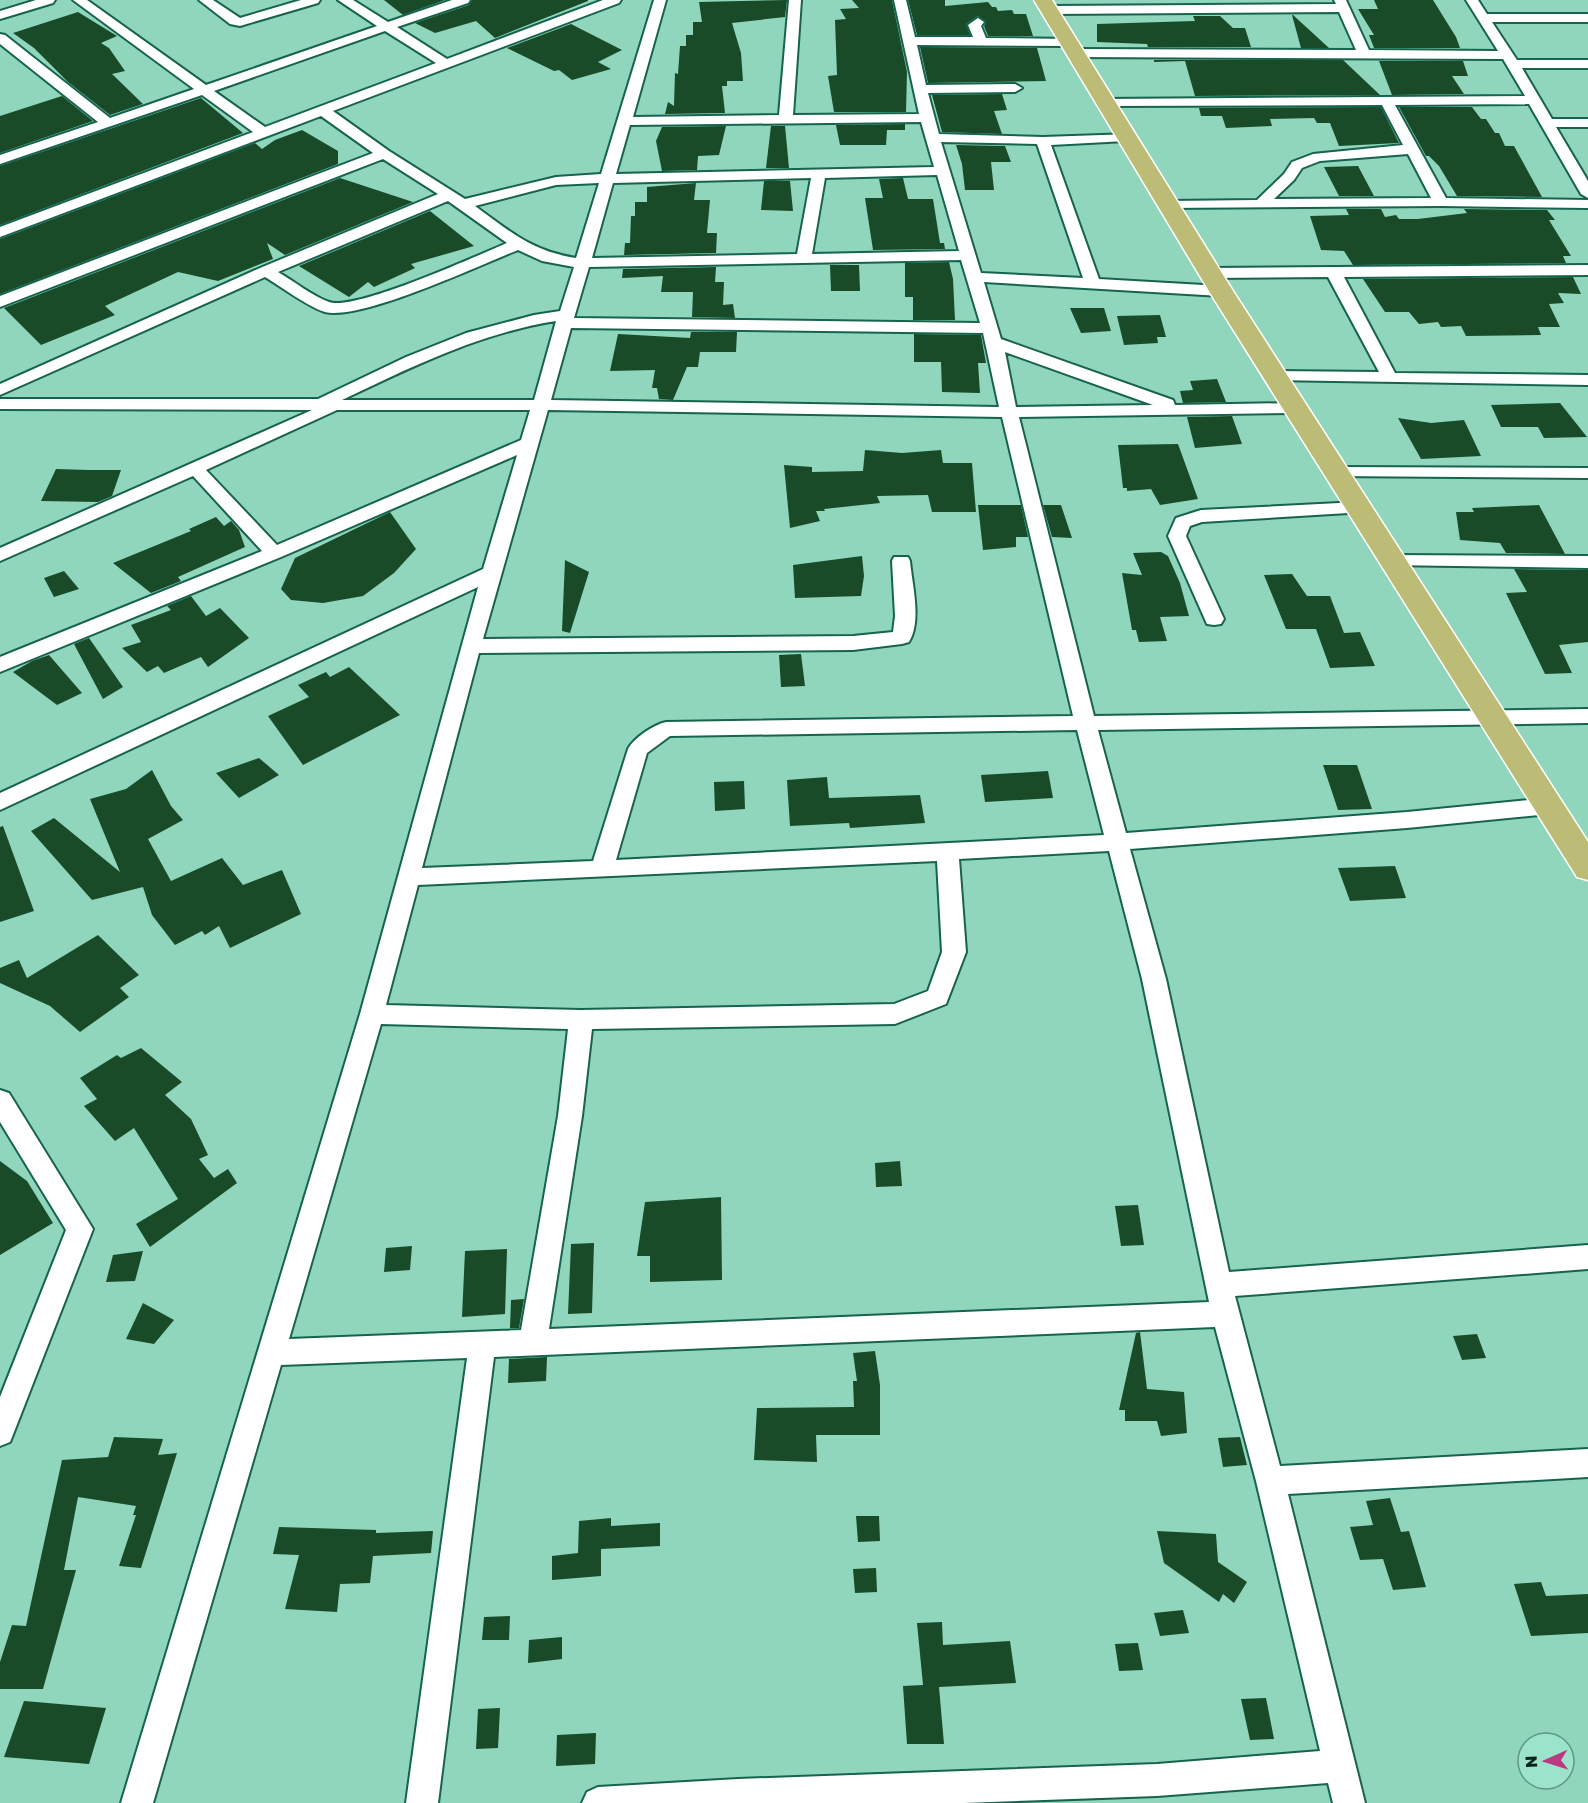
<svg xmlns="http://www.w3.org/2000/svg" width="1588" height="1803" viewBox="0 0 1588 1803" font-family="'Golos Text',sans-serif">
  <style>
    .building { fill: #194b28 }
    .lines { fill: none; stroke-linecap: round; stroke-linejoin: round }
    .minor-casing { stroke: #16634e; stroke-width: 4 }
    .primary-casing { stroke: #fff; stroke-width: 3 }
    .minor { fill: #fff; fill-rule: evenodd }
    .primary { fill: #bcbc76; fill-rule: evenodd }
  </style>
  <rect width="100%" height="100%" fill="#8fd6bd"/>
  <g class="building">
    <polygon points="384,0 445,0 403,15"/>
    <polygon points="472,0 588,0 588,1 495,38 476,21 435,33 415,23 469,5"/>
    <polygon points="787,0 785,17 732,23 741,53 743,81 727,81 727,86 722,86 725,113 665,114 668,102 674,106 675,73 678,74 680,46 686,46 686,35 693,35 693,22 702,22 699,2"/>
    <polygon points="852,0 892,0 907,72 906,112 834,112 828,76 837,75 835,20 846,19 840,9 859,8"/>
    <polygon points="908,0 945,0 945,6 988,2 992,7 996,7 998,11 1012,10 1014,14 1026,14 1033,36 988,36 984,26 986,22 978,16 966,24 970,35 917,35"/>
    <polygon points="1374,0 1433,0 1456,37 1460,48 1374,48 1369,35 1374,35 1358,9 1378,9"/>
    <polygon points="78,12 117,36 101,43 109,48 125,71 112,74 143,104 110,115 68,82 34,48 13,33"/>
    <polygon points="1292,15 1293,15 1329,48 1301,48"/>
    <polygon points="1193,16 1220,16 1233,28 1245,28 1251,47 1148,47 1147,44 1097,42 1097,24 1195,21"/>
    <polygon points="571,24 622,50 598,62 611,69 572,80 559,70 554,71 507,48"/>
    <polygon points="920,47 1037,48 1046,81 928,83"/>
    <polygon points="1154,60 1343,60 1380,95 1195,96 1185,61 1154,62"/>
    <polygon points="1379,61 1463,61 1468,76 1452,76 1464,94 1392,95"/>
    <polygon points="1002,94 1007,110 994,111 1002,134 942,132 932,95"/>
    <polygon points="62,96 93,121 0,153 0,116"/>
    <polygon points="201,98 243,133 0,225 0,166"/>
    <polygon points="1381,107 1399,143 1339,146 1330,123 1317,123 1314,118 1270,119 1272,126 1226,128 1222,116 1201,116 1199,108"/>
    <polygon points="1399,107 1472,107 1481,119 1486,119 1495,133 1499,133 1505,146 1514,146 1542,197 1457,196 1439,166 1429,156 1426,156"/>
    <polygon points="905,124 905,130 887,130 886,145 840,145 836,125"/>
    <polygon points="726,126 719,155 698,156 697,170 662,171 656,141 662,127"/>
    <polygon points="771,126 785,126 789,168 766,168"/>
    <polygon points="302,130 338,151 338,164 0,294 0,239 255,143 262,149 275,140"/>
    <polygon points="956,145 1005,146 1011,162 991,162 994,190 965,190 962,164"/>
    <polygon points="1358,166 1374,196 1339,196 1324,167"/>
    <polygon points="340,178 413,202 285,255 267,243 273,259 218,281 178,272 105,306 115,315 41,345 4,308"/>
    <polygon points="903,178 908,199 933,199 940,243 944,243 945,249 873,250 865,198 883,198 879,179"/>
    <polygon points="764,181 790,181 793,211 761,210"/>
    <polygon points="696,183 694,200 710,200 707,233 717,233 716,253 624,255 625,243 630,243 631,216 635,216 635,202 647,202 647,187"/>
    <polygon points="1346,209 1381,209 1385,217 1396,215 1399,219 1418,219 1467,213 1464,209 1547,210 1555,220 1549,220 1571,256 1563,256 1566,263 1353,265 1344,251 1321,250 1310,216 1349,215"/>
    <polygon points="430,211 474,246 411,264 415,268 374,287 368,282 349,297 299,266"/>
    <polygon points="949,262 953,279 955,320 913,320 913,297 905,297 905,263"/>
    <polygon points="830,265 859,265 860,291 831,291"/>
    <polygon points="716,267 715,282 724,282 723,305 733,304 735,318 692,317 693,292 661,292 663,276 622,278 623,269"/>
    <polygon points="1573,277 1581,294 1558,293 1564,303 1549,304 1560,327 1538,327 1541,335 1466,336 1461,326 1441,327 1438,322 1419,324 1409,312 1385,312 1363,279"/>
    <polygon points="1070,308 1104,308 1111,331 1081,333"/>
    <polygon points="1160,315 1166,337 1157,337 1158,343 1124,345 1117,316"/>
    <polygon points="691,332 737,332 736,352 700,352 698,367 687,367 673,400 659,399 657,388 652,388 655,370 610,371 618,334 690,338"/>
    <polygon points="914,334 981,335 986,363 978,363 980,393 942,392 941,362 914,362"/>
    <polygon points="1217,379 1226,402 1183,403 1180,391 1193,390 1190,381"/>
    <polygon points="1560,403 1587,437 1544,438 1538,427 1501,427 1491,405"/>
    <polygon points="1232,416 1242,444 1195,448 1187,417"/>
    <polygon points="1398,418 1431,423 1464,420 1481,456 1421,459"/>
    <polygon points="1178,444 1198,499 1160,505 1151,489 1127,491 1127,488 1123,488 1118,445"/>
    <polygon points="865,450 902,453 941,450 943,463 972,463 976,512 932,512 928,495 877,496 880,503 824,509 825,511 816,511 820,521 790,528 784,465 812,467 812,472 863,471"/>
    <polygon points="56,469 89,470 121,470 112,496 98,502 41,501"/>
    <polygon points="978,505 1021,505 1028,537 1016,537 1016,547 983,550"/>
    <polygon points="1043,505 1061,505 1072,538 1052,537"/>
    <polygon points="1539,505 1565,554 1506,553 1500,543 1460,540 1456,512 1474,512 1472,508"/>
    <polygon points="390,512 416,549 394,573 363,596 323,603 291,600 281,589 295,558"/>
    <polygon points="216,517 224,526 231,521 239,530 245,547 178,577 181,581 151,593 113,563 191,531 189,529"/>
    <polygon points="1161,552 1168,556 1180,583 1189,616 1160,617 1167,641 1139,642 1136,630 1132,630 1122,573 1142,575 1133,553"/>
    <polygon points="862,556 864,576 861,596 795,598 793,565"/>
    <polygon points="565,560 589,572 570,633 562,631"/>
    <polygon points="1514,569 1588,570 1588,642 1559,645 1572,673 1545,674 1506,593 1527,592"/>
    <polygon points="64,571 79,589 54,597 44,578"/>
    <polygon points="1292,574 1307,596 1330,596 1344,633 1360,632 1375,666 1330,668 1316,629 1286,629 1264,575"/>
    <polygon points="191,596 206,616 220,608 249,638 208,667 201,657 164,673 158,666 147,672 122,648 141,642 131,625 171,610 167,606"/>
    <polygon points="89,638 123,687 103,699 74,644"/>
    <polygon points="801,654 805,686 781,687 779,655"/>
    <polygon points="49,655 82,693 57,705 13,672 32,661"/>
    <polygon points="349,667 400,715 303,765 268,716 309,697 298,685 326,672 330,677"/>
    <polygon points="259,758 279,775 239,798 216,773"/>
    <polygon points="1323,765 1357,765 1372,809 1338,810"/>
    <polygon points="152,770 171,806 183,820 148,839 171,881 222,858 243,885 282,870 301,914 230,948 219,926 205,935 202,931 175,945 152,915 143,887 92,900 31,831 54,818 120,872 90,799 126,789"/>
    <polygon points="1048,771 1053,798 985,802 981,775"/>
    <polygon points="827,777 829,798 920,795 925,823 850,828 849,823 790,826 787,780"/>
    <polygon points="744,781 745,809 715,811 714,782"/>
    <polygon points="3,826 34,911 0,922 0,827"/>
    <polygon points="1395,866 1406,898 1350,901 1338,868"/>
    <polygon points="98,935 139,975 120,988 129,997 80,1032 50,1006 0,983 0,968 19,960 27,978"/>
    <polygon points="141,1048 182,1082 165,1095 191,1119 208,1155 199,1159 214,1178 228,1169 237,1183 150,1247 136,1224 178,1199 134,1128 115,1141 84,1106 97,1099 80,1078 117,1055 121,1058"/>
    <polygon points="0,1161 27,1181 53,1223 0,1255"/>
    <polygon points="900,1161 902,1186 876,1187 875,1163"/>
    <polygon points="721,1197 722,1280 650,1282 650,1256 637,1256 645,1202"/>
    <polygon points="1138,1205 1144,1245 1121,1246 1115,1206"/>
    <polygon points="594,1243 592,1313 568,1314 571,1244"/>
    <polygon points="412,1246 410,1270 384,1272 386,1248"/>
    <polygon points="507,1249 505,1314 462,1317 465,1251"/>
    <polygon points="143,1251 135,1281 106,1282 113,1255"/>
    <polygon points="524,1299 519,1328 510,1328 511,1300"/>
    <polygon points="143,1303 174,1320 154,1344 126,1339"/>
    <polygon points="1140,1332 1147,1389 1184,1392 1187,1433 1161,1436 1157,1421 1125,1421 1125,1410 1119,1410 1136,1333"/>
    <polygon points="1477,1334 1486,1358 1462,1360 1453,1336"/>
    <polygon points="875,1351 880,1385 880,1435 816,1435 817,1462 754,1460 757,1408 854,1407 853,1381 857,1381 853,1353"/>
    <polygon points="547,1357 546,1381 508,1383 509,1359"/>
    <polygon points="114,1437 163,1439 158,1455 177,1453 141,1568 119,1566 136,1515 133,1515 136,1506 78,1497 64,1570 76,1570 43,1689 0,1689 0,1662 12,1625 26,1626 62,1460 108,1457"/>
    <polygon points="1240,1437 1247,1465 1223,1467 1218,1438"/>
    <polygon points="1390,1498 1401,1532 1409,1531 1426,1587 1393,1590 1383,1559 1360,1560 1350,1527 1373,1525 1366,1501"/>
    <polygon points="856,1516 879,1516 880,1541 858,1542"/>
    <polygon points="611,1518 611,1526 660,1523 660,1546 601,1549 601,1576 552,1580 552,1556 578,1553 579,1521"/>
    <polygon points="279,1527 376,1530 376,1533 433,1531 431,1553 373,1556 370,1583 340,1584 337,1612 285,1609 299,1555 273,1554"/>
    <polygon points="1157,1531 1216,1534 1218,1562 1247,1582 1234,1603 1223,1594 1219,1602 1164,1563"/>
    <polygon points="876,1568 877,1592 855,1593 853,1569"/>
    <polygon points="1541,1582 1546,1596 1588,1594 1588,1633 1531,1636 1514,1584"/>
    <polygon points="1183,1610 1189,1633 1160,1636 1154,1613"/>
    <polygon points="510,1616 509,1640 482,1640 484,1617"/>
    <polygon points="942,1622 943,1645 1010,1641 1016,1683 939,1687 944,1744 907,1744 903,1686 923,1685 917,1623"/>
    <polygon points="562,1637 562,1659 528,1663 529,1640"/>
    <polygon points="1138,1643 1143,1670 1119,1671 1115,1644"/>
    <polygon points="1266,1698 1274,1739 1250,1740 1241,1699"/>
    <polygon points="24,1701 106,1708 89,1764 4,1757"/>
    <polygon points="500,1708 498,1748 476,1749 478,1709"/>
    <polygon points="596,1733 595,1764 556,1766 557,1735"/>
  </g>
  <g class="lines">
    <defs>
      <g id="minor">
        <polygon points="36,0 55,0 53,3 0,19 0,11"/>
        <path d="M73 0H87L206 85 377 26 338 0H353L388 22 452 0H470L468 3 397 27 447 59 603 0H621L619 3 333 111 389 151 465 199 556 177 601 174 654 0H666L633 117 779 115 789 0H801L793 115 919 114 894 0H906L915 37H973L968 25 978 18 984 22 981 26 986 38 1073 39 1075 42 1068 46 917 45 926 85 1015 84 1022 88 1015 92 928 93 939 134 1043 137 1131 134 1133 137 1126 141 1051 145 1099 279 1221 286 1229 291 1221 296 984 282 1001 339 1173 400 1175 405 1294 403 1300 404 1303 408 1300 412 1294 413 1019 417 1094 716 1588 709V723L1098 730 1126 833 1407 812 1549 798 1557 800 1560 806 1557 812 1549 814 1407 828 1130 849 1166 979 1229 1272 1588 1245V1269L1235 1296 1280 1466 1588 1449V1477L1288 1494 1365 1803H1333L1328 1783 1157 1796 964 1803H582L587 1792 598 1787 738 1779 1157 1764 1320 1751 1256 1481 1215 1327 494 1357 438 1803H406L467 1358 281 1365 153 1803H121L360 1014 478 587 0 810V793L483 569 517 455 281 557 0 672V657L262 551 193 476 0 561V548L312 410 0 409V399H318L406 357 466 333 534 315 560 311 574 267 542 261 518 250C480 265 361 321 325 312 310 308 280 286 265 277L0 395V384L260 268 438 194 383 159 0 307V296L373 153 321 116 0 237V227L253 132 202 95 0 164V155L98 122 0 44V34L5 35 110 118 194 89ZM385 31 436 63 265 127 214 91ZM921 122 934 167 616 174 630 125ZM941 142 1037 144 1083 278 981 273ZM937 175 959 251 812 254 825 178ZM811 178 797 254 592 258 613 183ZM599 183 576 258C531 251 511 232 475 206L556 185ZM448 201 507 243C476 256 356 311 329 302 312 296 294 281 278 272ZM961 260 980 323 574 318 589 267ZM556 321 534 400H342C411 367 480 333 556 321ZM571 328 983 333 999 407 551 400ZM1005 352 1153 405 1016 407ZM337 410H530L521 440 277 545 206 470ZM548 410 1002 417 1073 716 666 722C653 725 634 738 628 749L593 861 422 868 479 653 853 650 902 644 909 642C922 621 912 584 910 561L908 557H894L892 561 895 616 893 632 853 636 483 639ZM1077 730 1104 835 616 860 647 753 670 736ZM1109 851 1142 979 1209 1302 549 1329 582 1116 592 1029 895 1024 946 1004 966 952 959 859ZM937 861 942 952 928 991 894 1004 581 1010 386 1005 418 885ZM381 1024 568 1029 558 1116 521 1330 289 1339Z"/>
        <polygon points="199,0 213,0 240,18 301,0 320,0 318,3 240,26 230,24"/>
        <path d="M1334 0H1346L1369 50 1498 51 1466 0H1478L1487 14H1588V22H1492L1517 60H1588V68H1522L1552 119H1588V127H1556L1588 181V198L1581 194 1529 104 1395 105 1446 198 1588 200V208L1441 206 1162 208 1160 205 1162 202 1167 201 1257 200 1284 174 1292 162 1313 154 1403 145 1382 105 1105 106 1098 102 1100 99 1525 96 1503 59 1075 57 1068 53 1075 49 1356 50 1339 12 1051 14 1045 10 1051 6 1336 4ZM1408 154 1431 198 1274 199 1294 180 1302 168 1320 161Z"/>
        <polygon points="1588,265 1588,275 1344,277 1395,373 1588,375 1588,385 1268,380 1266,376 1268,372 1274,371 1379,372 1328,277 1210,278 1202,273 1210,268"/>
        <polygon points="1335,467 1588,468 1588,478 1329,476 1326,472 1329,468"/>
        <polygon points="1359,502 1365,504 1368,508 1365,512 1202,522 1190,526 1186,536 1224,619 1221,624 1214,625 1207,624 1168,536 1176,518 1201,510"/>
        <polygon points="1392,555 1588,556 1588,568 1385,565 1383,561 1385,557"/>
        <polygon points="0,1090 9,1093 93,1229 14,1432 10,1442 0,1446 0,1397 66,1230 0,1122"/>
      </g>
      <polygon id="primary" points="1034,0 1052,0 1233,291 1588,842 1588,880 1577,877 1209,291"/>
    </defs>
    <use href="#minor" class="minor-casing"/>
    <use href="#primary" class="primary-casing"/>
    <use href="#minor" class="minor"/>
    <use href="#primary" class="primary"/>
  </g>
  <g transform="translate(1546 1761) rotate(267)"><circle r="28" fill="#9be3ca" stroke="#609784" stroke-width="1.5"/>
  <path d="M0-4.5L10 22L0 15L-10 22Z" fill="#bb3982"/>
  <text y="-9" font-size="16" font-weight="bold" text-anchor="middle" fill="#07251c">N</text>
  </g>
</svg>
